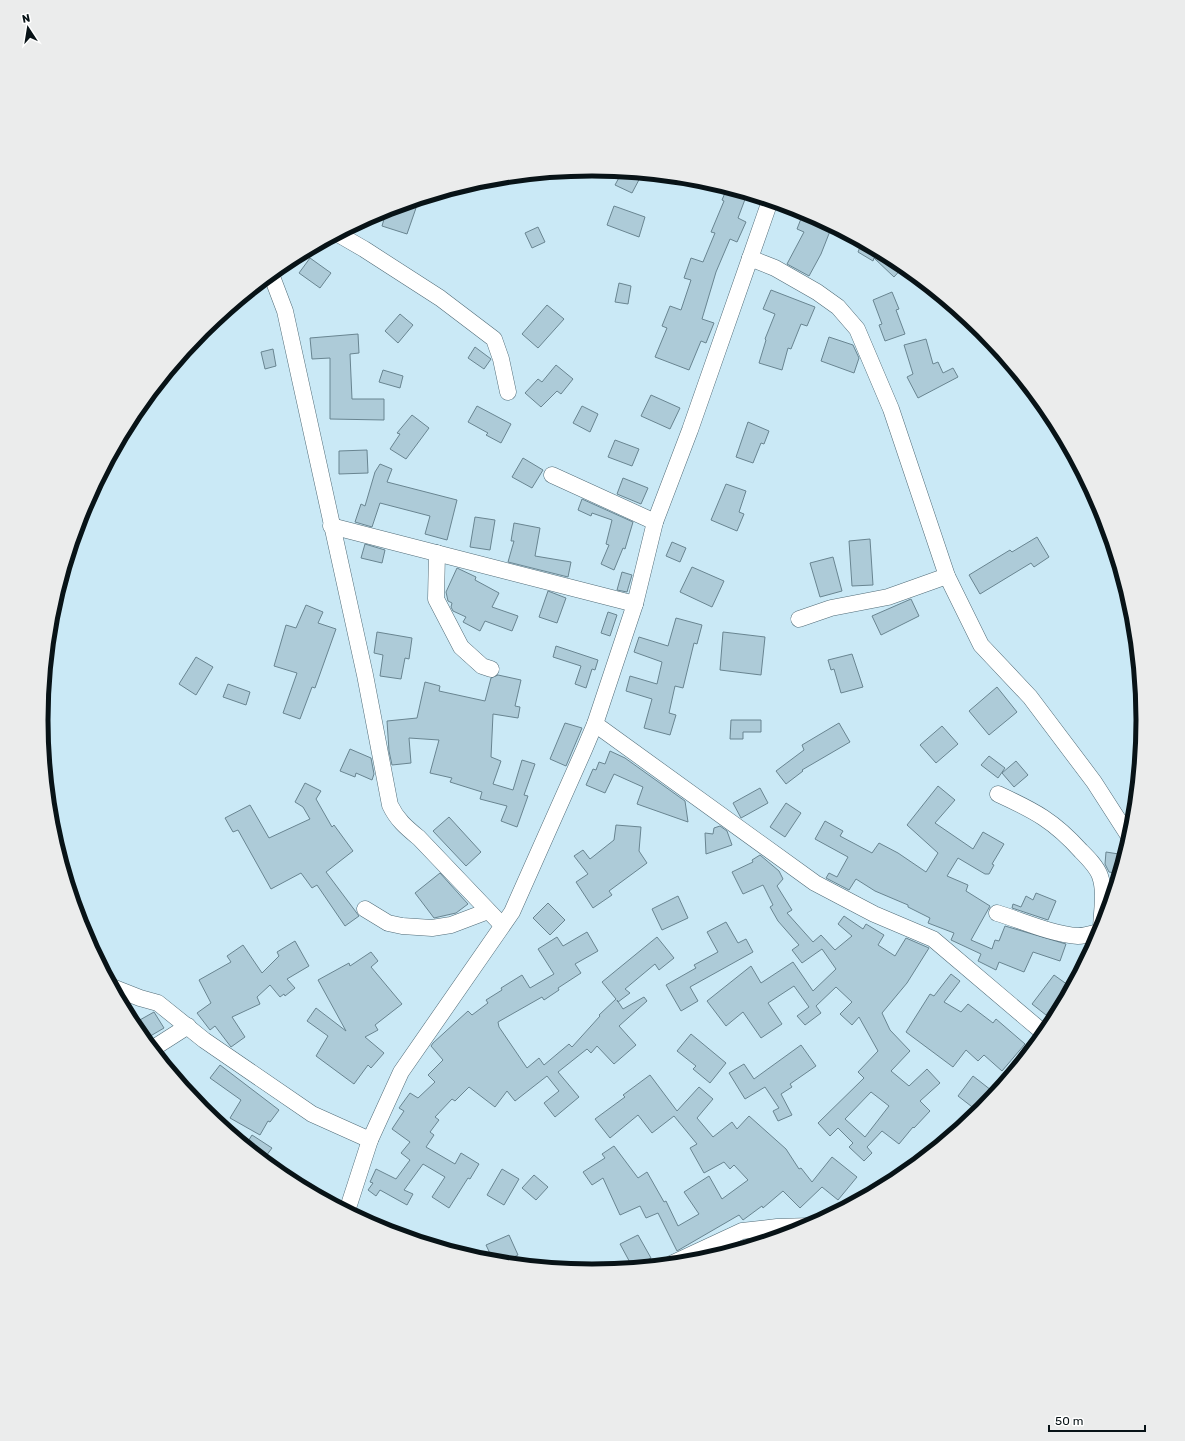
<svg xmlns="http://www.w3.org/2000/svg" width="1185" height="1441" viewBox="0 0 1185 1441" font-family="Rubik,sans-serif">
  <style>
    .building { fill: #adcbd8; stroke: #698591; fill-rule: evenodd }
    .lines { fill: none; stroke-linecap: round; stroke-linejoin: round }
    .minor-casing { stroke: #506b77; stroke-width: 17 }
    .minor { stroke: #fff; stroke-width: 16 }
    .rim { fill: none; stroke: #081317; stroke-width: 5 }
  </style>
  <rect width="100%" height="100%" fill="#cae9f6"/>
  <g class="building">
    <polygon points="622,172 642,174 632,193 615,185"/>
    <polygon points="727,188 747,194 738,218 746,222 737,242 730,239 716,272 702,319 714,323 706,343 701,341 689,370 655,357 667,328 662,326 670,306 681,310 691,280 684,278 691,258 703,262 715,233 711,232 724,201 722,200"/>
    <polygon points="404,204 416,208 407,234 382,226 387,209"/>
    <polygon points="614,206 645,217 639,237 607,225"/>
    <polygon points="804,211 832,226 821,254 809,276 787,264 804,232 797,229"/>
    <polygon points="538,227 545,242 532,248 525,233"/>
    <polygon points="862,242 899,262 904,266 894,277 874,258 873,261 858,252"/>
    <polygon points="310,258 331,273 320,288 299,273"/>
    <polygon points="619,283 631,286 628,304 615,302"/>
    <polygon points="771,290 815,307 807,326 801,324 791,349 788,348 782,370 759,363 766,340 765,339 775,314 763,309"/>
    <polygon points="892,292 899,309 896,310 905,334 885,341 879,325 882,324 873,300"/>
    <polygon points="547,305 564,319 538,348 522,334"/>
    <polygon points="400,314 413,325 398,343 385,331"/>
    <polygon points="358,334 359,353 350,354 352,399 384,399 384,420 330,419 330,358 312,359 310,338"/>
    <polygon points="829,337 853,345 859,358 854,373 821,361"/>
    <polygon points="926,339 933,364 938,362 943,373 953,368 958,377 918,398 907,377 913,374 904,345"/>
    <polygon points="475,347 491,359 484,369 468,358"/>
    <polygon points="273,349 276,366 265,369 261,352"/>
    <polygon points="556,365 573,379 561,394 557,391 541,407 525,393 538,379 542,382"/>
    <polygon points="383,370 403,376 400,388 379,382"/>
    <polygon points="651,395 680,408 670,429 641,416"/>
    <polygon points="477,406 511,424 501,443 486,435 488,433 468,422"/>
    <polygon points="582,406 598,414 590,432 573,423"/>
    <polygon points="412,415 429,428 406,459 390,449 400,434 397,433"/>
    <polygon points="748,422 769,431 764,444 761,443 753,463 736,457"/>
    <polygon points="615,440 639,449 632,466 608,457"/>
    <polygon points="367,450 368,473 339,474 339,451"/>
    <polygon points="523,458 543,470 532,488 512,477"/>
    <polygon points="380,464 392,469 387,482 457,500 447,540 425,534 430,516 380,503 372,527 355,522 361,504 365,506 375,472"/>
    <polygon points="623,478 648,488 641,504 617,494"/>
    <polygon points="726,484 746,491 739,512 744,514 737,531 711,520"/>
    <polygon points="582,499 633,522 625,549 623,548 614,570 601,564 609,545 606,544 612,520 592,513 591,516 578,510"/>
    <polygon points="475,517 495,520 490,550 470,547"/>
    <polygon points="514,523 540,528 535,556 571,562 568,577 508,562 514,541 511,541"/>
    <polygon points="1037,537 1049,557 1034,567 1031,563 980,594 969,575 1010,550 1012,552"/>
    <polygon points="870,539 873,585 852,586 849,541"/>
    <polygon points="672,542 686,548 680,562 666,556"/>
    <polygon points="365,544 385,550 382,563 361,558"/>
    <polygon points="833,557 842,591 820,597 810,563"/>
    <polygon points="692,567 724,581 712,607 680,592"/>
    <polygon points="457,568 476,577 475,580 499,593 492,607 518,616 512,631 485,621 480,631 463,622 466,617 453,611 451,607 452,603 448,601 446,592"/>
    <polygon points="622,572 632,575 627,592 617,590"/>
    <polygon points="548,591 566,598 557,623 539,617"/>
    <polygon points="911,599 919,616 881,635 872,616"/>
    <polygon points="306,605 323,612 318,623 336,629 315,688 312,687 300,719 283,713 297,673 274,666 286,625 296,628"/>
    <polygon points="608,612 617,615 610,636 601,633"/>
    <polygon points="676,618 702,625 697,644 694,643 683,688 675,686 669,713 676,715 670,735 644,728 652,699 626,691 630,676 657,684 662,662 634,652 639,637 668,646"/>
    <polygon points="377,632 412,638 409,659 405,658 401,679 380,676 383,655 374,653"/>
    <polygon points="723,632 765,637 761,675 720,670"/>
    <polygon points="556,646 598,660 595,670 592,669 586,688 575,684 581,666 553,657"/>
    <polygon points="852,654 863,687 841,693 834,669 831,670 828,660"/>
    <polygon points="196,657 213,667 196,695 179,684"/>
    <polygon points="498,675 521,680 515,706 520,707 518,718 493,714 491,757 501,761 493,784 513,790 522,760 535,764 524,795 528,796 517,827 501,821 507,806 480,799 482,792 450,782 452,778 430,773 439,740 409,738 411,763 392,765 389,751 387,721 417,718 425,682 440,686 439,691 485,701 491,678"/>
    <polygon points="228,684 250,692 246,705 223,697"/>
    <polygon points="997,687 1017,712 989,735 969,711"/>
    <polygon points="731,720 761,720 761,732 743,732 743,739 730,739"/>
    <polygon points="565,723 582,728 566,766 550,759"/>
    <polygon points="839,723 850,742 802,770 803,771 786,784 776,771 804,750 802,745"/>
    <polygon points="942,726 958,744 936,763 920,745"/>
    <polygon points="350,749 371,758 374,774 372,780 356,773 355,777 340,771"/>
    <polygon points="610,751 625,758 685,801 688,822 637,804 643,787 614,774 605,793 586,785 593,769 596,770 599,762 605,764"/>
    <polygon points="989,756 1005,768 998,778 981,765"/>
    <polygon points="1016,761 1028,775 1014,787 1002,773"/>
    <polygon points="305,783 321,791 316,799 332,827 334,825 353,851 326,872 359,916 345,926 317,885 312,888 301,873 271,889 238,830 233,832 225,818 250,805 269,838 310,819 303,807 295,802"/>
    <polygon points="938,786 955,800 935,823 973,849 983,832 1004,844 992,864 994,865 989,874 985,874 958,858 947,876 968,885 966,891 990,906 971,940 992,949 995,940 999,941 1005,926 1066,944 1060,961 1033,952 1024,972 999,962 996,970 978,961 981,954 951,940 954,933 928,923 930,918 908,907 908,905 875,891 856,879 849,890 826,878 829,873 837,877 848,857 815,839 825,821 843,831 840,836 872,853 879,843 898,853 926,872 938,853 907,825"/>
    <polygon points="760,788 768,803 741,818 733,803"/>
    <polygon points="786,803 801,813 785,837 770,827"/>
    <polygon points="449,817 481,852 466,866 433,831"/>
    <polygon points="616,825 641,827 639,851 647,863 609,891 612,895 593,908 576,882 588,874 574,856 583,850 590,859 614,840"/>
    <polygon points="720,826 727,831 732,845 706,854 705,833 713,834 714,828"/>
    <polygon points="1106,852 1125,855 1120,874 1109,872 1105,864"/>
    <path d="M760 855 779 871 783 879 777 886 792 910 787 913 813 942 821 935 835 950 852 936 838 924 844 916 863 929 866 924 884 935 878 945 895 956 906 938 929 948 907 983 882 1013 890 1030 910 1051 891 1071 909 1086 927 1069 940 1083 920 1101 930 1111 914 1128 913 1127 899 1144 882 1131 867 1147 872 1153 864 1161 849 1147 853 1143 838 1128 830 1136 818 1123 864 1078 858 1072 878 1051 859 1017 852 1025 840 1014 852 1002 836 987 816 1006 821 1013 805 1025 797 1016 809 1007 794 986 768 1003 782 1024 761 1038 743 1012 726 1026 707 1001 751 966 761 983 793 962 813 991 836 969 822 949 802 963 792 950 799 945 778 921 770 907 773 905 763 885 743 894 732 872 753 862 752 860ZM871 1092 889 1106 865 1137 845 1119Z"/>
    <polygon points="440,873 468,904 456,913 434,918 415,893"/>
    <polygon points="1036,893 1056,901 1048,920 1012,908 1013,904 1021,907 1026,896 1033,900"/>
    <polygon points="678,896 688,918 662,930 652,909"/>
    <polygon points="548,903 565,920 550,935 533,918"/>
    <polygon points="726,922 738,943 746,939 753,952 690,987 698,1001 681,1011 666,985 696,968 694,965 718,952 707,932"/>
    <polygon points="587,932 598,951 575,964 581,973 558,988 559,990 544,1000 542,997 498,1022 499,1027 527,1068 539,1058 544,1065 569,1044 572,1047 600,1016 599,1015 616,999 602,982 657,937 674,958 659,970 655,964 625,989 630,993 618,1002 617,1000 623,1009 644,997 647,1001 619,1026 636,1045 614,1064 597,1046 591,1053 587,1049 558,1072 579,1097 555,1117 544,1103 559,1091 547,1076 515,1101 507,1091 495,1107 469,1087 455,1101 452,1099 435,1117 439,1120 430,1132 434,1135 426,1147 455,1164 461,1153 479,1164 470,1179 468,1178 449,1208 432,1197 445,1177 423,1164 404,1190 413,1194 407,1205 380,1190 376,1196 368,1190 373,1183 370,1182 376,1169 396,1179 410,1160 401,1153 410,1142 392,1129 404,1111 399,1108 410,1093 418,1098 435,1082 428,1075 443,1060 431,1046 433,1043 468,1011 472,1015 488,1003 486,1000 502,990 501,988 522,975 530,988 554,974 538,949 557,937 563,946"/>
    <polygon points="295,941 309,966 287,979 295,988 285,996 284,994 280,997 270,985 257,997 260,1004 232,1017 245,1037 231,1047 215,1026 210,1030 197,1013 211,1003 199,980 231,962 227,956 243,945 262,973 279,956 277,952"/>
    <polygon points="371,952 378,961 371,967 402,1004 375,1025 378,1030 365,1037 384,1053 371,1068 368,1065 354,1084 316,1056 328,1036 307,1021 316,1008 346,1031 318,980 349,963 350,966"/>
    <polygon points="951,974 960,981 944,1002 961,1012 968,1004 993,1023 996,1019 1025,1044 1002,1071 984,1055 978,1061 966,1050 953,1067 906,1032 930,994 934,996"/>
    <polygon points="1054,975 1068,985 1046,1015 1032,1004"/>
    <polygon points="154,1012 164,1028 147,1038 138,1021"/>
    <polygon points="691,1034 726,1063 710,1083 693,1069 696,1066 677,1051"/>
    <polygon points="801,1045 816,1066 790,1084 792,1087 781,1094 792,1115 778,1121 773,1111 779,1108 765,1087 745,1099 729,1073 744,1064 754,1079"/>
    <polygon points="220,1065 279,1110 270,1122 268,1121 260,1135 230,1118 241,1100 210,1078"/>
    <polygon points="650,1075 677,1111 699,1087 713,1099 697,1118 713,1137 732,1122 737,1129 749,1116 786,1149 799,1169 801,1168 812,1182 832,1157 857,1177 838,1200 822,1187 800,1208 783,1191 763,1208 762,1206 743,1220 739,1215 677,1251 658,1213 646,1218 640,1206 620,1215 603,1178 592,1185 583,1172 605,1158 602,1154 614,1146 638,1178 647,1172 664,1202 666,1201 678,1226 699,1214 684,1192 709,1176 722,1199 748,1180 734,1165 730,1169 724,1162 704,1173 690,1148 697,1144 674,1116 652,1133 638,1115 610,1138 595,1119 625,1097 623,1095"/>
    <polygon points="973,1076 996,1094 980,1113 958,1096"/>
    <polygon points="252,1135 272,1148 263,1160 245,1146"/>
    <polygon points="502,1169 519,1179 504,1205 487,1195"/>
    <polygon points="534,1175 548,1187 536,1200 522,1188"/>
    <polygon points="509,1235 518,1255 501,1263 494,1262 486,1245"/>
    <polygon points="638,1235 651,1258 633,1268 620,1244"/>
  </g>
  <g class="lines">
    <defs>
      <g id="minor">
        <polyline points="338,234 364,249 440,298 494,339 501,359 508,392"/>
        <polyline points="750,258 775,268 817,292 838,307 857,329 891,409 947,576 981,645 1030,697 1094,782 1130,838"/>
        <path d="M271 274 285 311 365 675 390 805C397 820 407 828 419 838L502 925"/>
        <polyline points="552,475 655,522"/>
        <polyline points="331,526 635,604"/>
        <polyline points="437,553 436,599 461,647 482,666 491,669"/>
        <polyline points="799,619 831,608 888,597 947,576"/>
        <polyline points="595,724 815,883 874,914 933,939 1045,1034"/>
        <path d="M998 794C1035 811 1054 821 1081 851 1088 858 1097 867 1100 876 1106 893 1101 914 1101 931"/>
        <polyline points="365,909 388,923 402,926 432,928 451,925 488,911"/>
        <path d="M997 913C1023 921 1051 934 1078 936 1086 936 1094 933 1102 931"/>
        <polyline points="112,987 140,998 158,1003 204,1040 312,1114 370,1140"/>
        <polyline points="152,1049 188,1026"/>
        <polyline points="347,1211 370,1140 401,1072 512,912 584,750 595,724 635,604 655,522 690,430 770,201"/>
        <polyline points="671,1264 742,1231 777,1227 811,1226"/>
      </g>
    </defs>
    <use href="#minor" class="minor-casing"/>
    <use href="#minor" class="minor"/>
  </g>
  <path d="M0 0H1185V1441H0ZM48 720a544 544 0 1 1 1088 0a544 544 0 1 1-1088 0Z" fill="#ebecec" fill-rule="evenodd"/>
  <path class="rim" d="M48 720a544 544 0 1 1 1088 0a544 544 0 1 1-1088 0Z"/>
  <g transform="translate(28 28) rotate(348)" stroke="#ffffff" stroke-width="3" paint-order="stroke">
  <path d="M0-3L7 15L0 10L-7 15Z" fill="#081317"/>
  <text y="-6" font-size="11" font-weight="bold" text-anchor="middle" fill="#081317">N</text>
  </g>
  <path d="M1049 1425v6h96v-6" fill="none" stroke="#081317" stroke-width="2"/>
  <text x="1055" y="1425" font-size="12" fill="#081317" stroke="#ffffff" stroke-width="3" paint-order="stroke">50 m</text>
</svg>
